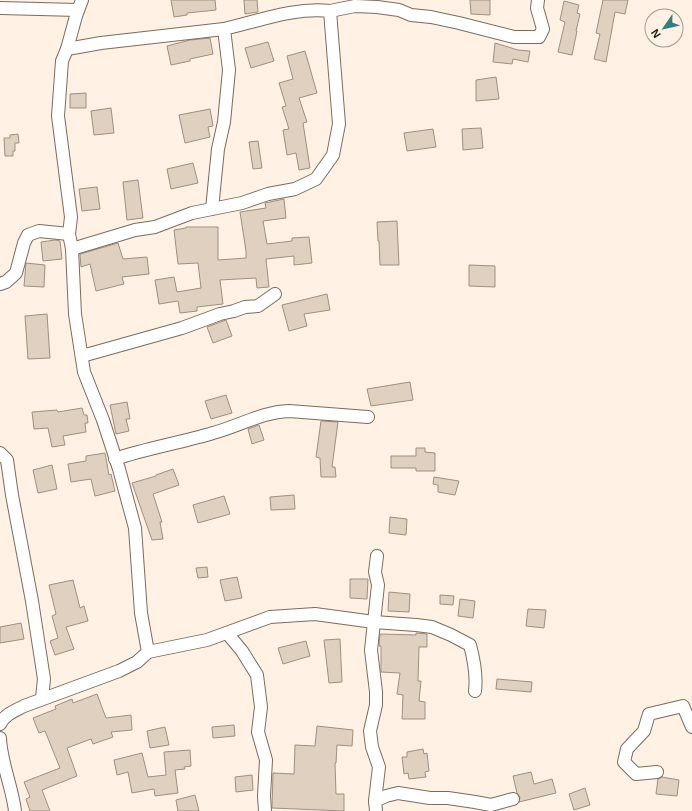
<svg xmlns="http://www.w3.org/2000/svg" width="692" height="811" viewBox="0 0 692 811" font-family="Helvetica,sans-serif">
  <style>
    .building { fill: #e0d0c0; stroke: #9e8f80 }
    .lines { fill: none; stroke-linecap: round; stroke-linejoin: round }
    .minor-casing { stroke: #7a6c5d; stroke-width: 14 }
    .minor { stroke: #fff; stroke-width: 12 }
  </style>
  <rect width="100%" height="100%" fill="#fff2e4"/>
  <g class="building">
    <polygon points="171,0 215,0 216,10 187,13 187,15 174,17"/>
    <polygon points="244,0 257,0 258,12 245,14"/>
    <polygon points="470,0 490,0 490,15 471,14"/>
    <polygon points="603,0 628,0 625,14 615,12 606,62 594,59 600,34 596,33"/>
    <polygon points="564,1 579,5 577,13 580,14 576,31 577,31 572,55 558,52 565,22 560,20"/>
    <polygon points="210,38 213,54 190,59 190,61 171,65 167,46 190,40"/>
    <polygon points="268,42 274,61 251,68 245,48"/>
    <polygon points="495,43 518,50 530,51 528,62 513,59 512,64 493,62"/>
    <polygon points="305,51 317,93 299,98 307,122 303,123 310,168 299,170 296,153 287,155 283,130 289,129 282,107 286,106 279,83 293,79 287,56"/>
    <polygon points="496,77 499,99 476,101 476,80"/>
    <polygon points="86,93 86,108 70,108 70,94"/>
    <polygon points="111,108 114,133 94,135 91,111"/>
    <polygon points="210,109 213,126 208,127 210,137 185,143 179,115"/>
    <polygon points="481,128 483,148 463,150 462,129"/>
    <polygon points="433,129 436,147 407,151 404,133"/>
    <polygon points="18,134 19,143 15,143 15,151 13,151 13,156 5,156 4,138 10,138 10,135"/>
    <polygon points="258,141 262,168 253,169 249,142"/>
    <polygon points="193,163 198,183 171,189 167,169"/>
    <polygon points="138,180 143,218 127,220 123,182"/>
    <polygon points="97,187 100,209 82,211 79,189"/>
    <polygon points="284,199 286,218 263,221 267,244 292,241 292,238 309,237 312,263 294,265 294,256 266,259 269,287 257,288 256,278 220,280 223,304 197,307 197,311 180,313 178,301 159,304 155,280 174,277 177,292 201,288 198,263 178,264 174,230 186,228 186,227 218,227 218,260 246,258 246,251 240,212 266,208 265,203"/>
    <polygon points="397,221 399,265 380,265 379,241 378,241 377,222"/>
    <polygon points="55,240 60,241 62,259 43,261 41,242"/>
    <polygon points="118,243 123,259 147,257 149,274 122,277 124,284 96,291 90,264 81,267 80,254"/>
    <polygon points="26,263 45,265 44,287 24,286"/>
    <polygon points="469,265 495,266 495,287 469,286"/>
    <polygon points="327,294 330,310 304,314 307,326 289,331 282,305"/>
    <polygon points="47,314 50,358 28,359 25,316"/>
    <polygon points="226,320 232,336 213,343 207,327"/>
    <polygon points="410,382 413,400 371,406 367,389"/>
    <polygon points="226,395 232,413 211,419 205,401"/>
    <polygon points="127,402 130,419 126,419 129,431 116,434 110,405"/>
    <polygon points="82,408 84,415 87,415 88,423 85,423 86,432 63,436 65,445 52,447 48,428 34,429 32,412 57,410 58,412"/>
    <polygon points="321,421 338,422 332,467 335,467 336,477 321,477 320,458 316,457"/>
    <polygon points="259,425 264,440 252,444 248,429"/>
    <polygon points="416,448 425,448 425,452 435,453 435,471 416,471 416,468 391,468 391,456 416,456"/>
    <polygon points="105,453 109,475 111,474 115,491 95,496 91,479 71,482 68,464 86,461 86,456"/>
    <polygon points="52,465 57,489 38,493 33,470"/>
    <polygon points="173,469 179,485 153,494 162,522 160,522 163,539 152,540 132,483 156,476 156,475"/>
    <polygon points="434,477 459,481 455,495 438,492 438,485 433,484"/>
    <polygon points="294,495 295,509 271,510 270,497"/>
    <polygon points="224,496 230,514 198,523 193,505"/>
    <polygon points="390,517 407,519 406,535 389,533"/>
    <polygon points="207,567 208,577 198,578 196,568"/>
    <polygon points="237,577 242,598 225,601 220,580"/>
    <polygon points="350,579 368,579 367,599 350,598"/>
    <polygon points="73,580 80,608 84,606 88,621 66,627 74,649 55,655 50,641 58,638 52,616 56,614 49,585"/>
    <polygon points="389,592 410,594 409,612 388,611"/>
    <polygon points="440,595 454,596 453,605 440,604"/>
    <polygon points="460,599 475,601 473,618 458,616"/>
    <polygon points="528,609 546,610 544,628 526,626"/>
    <polygon points="21,623 24,639 0,643 0,627"/>
    <polygon points="416,633 427,634 427,647 419,647 418,681 421,681 419,701 425,702 425,719 402,719 403,695 397,694 400,673 381,672 381,646 379,646 380,634 416,635"/>
    <polygon points="340,639 342,682 329,683 324,640"/>
    <polygon points="306,641 310,656 283,664 278,648"/>
    <polygon points="497,679 532,682 531,692 496,689"/>
    <polygon points="97,694 106,718 131,715 132,730 111,732 113,737 93,744 91,739 67,748 77,776 42,790 50,811 30,811 26,799 30,797 24,782 60,768 45,731 39,733 33,718 56,709 55,706 72,699 73,703"/>
    <polygon points="234,725 235,736 213,738 212,727"/>
    <polygon points="317,726 353,730 352,746 337,745 336,763 335,763 336,794 344,794 344,811 272,808 273,773 294,774 295,745 315,746"/>
    <polygon points="165,727 169,745 150,748 147,731"/>
    <polygon points="423,749 424,754 427,753 429,771 425,772 426,777 409,779 408,773 404,774 402,757 407,757 407,752"/>
    <polygon points="190,750 191,766 184,767 185,769 175,770 178,793 155,796 154,789 132,793 128,772 117,775 114,760 142,753 148,777 166,775 164,752"/>
    <polygon points="531,772 534,784 552,779 556,793 519,802 520,797 517,793 513,776"/>
    <polygon points="252,775 253,790 236,792 235,777"/>
    <polygon points="662,777 679,780 677,796 656,794 658,779"/>
    <polygon points="585,788 590,805 574,810 569,794"/>
    <polygon points="195,795 199,811 178,811 176,800"/>
  </g>
  <g class="lines">
    <defs>
      <g id="minor">
        <polyline points="82,0 76,16 67,49 62,61 58,116 71,217 69,234 72,249 75,314 84,372 103,420 119,469 135,528 141,613 148,652"/>
        <polyline points="0,8 78,10"/>
        <polyline points="330,11 355,6 377,7 399,10 411,15 431,17 459,23 514,37 539,37 543,29 537,8 538,0"/>
        <polyline points="67,49 101,43 224,29"/>
        <path d="M72 249 135 230 155 227 192 213 242 203 268 194 295 189 316 179 333 155 339 124 330 11C294 7 259 21 224 29L229 70 224 122 218 149 212 209"/>
        <polyline points="0,284 6,282 16,273 24,243 28,235 39,231 69,234"/>
        <polyline points="82,356 182,328 220,314 234,311 245,307 258,306 275,294"/>
        <polyline points="0,453 7,460 12,495 32,601 44,679 42,698"/>
        <path d="M115 459C147 448 180 443 213 433 239 426 262 412 289 411L368 417"/>
        <polyline points="227,633 242,651 257,675 261,707 258,732 266,760 264,796 265,811"/>
        <path d="M0 724C5 714 15 711 24 706L119 671 137 662 148 652 207 640 270 617 315 614 374 622 416 625 432 627 451 635 470 645C474 660 477 675 475 691"/>
        <path d="M0 738C1 763 12 786 15 811"/>
        <polyline points="657,772 636,774 624,762 627,749 644,731 649,714 683,706 692,727"/>
        <polyline points="375,801 386,796 398,793 430,798 448,798 475,802 491,805 513,799"/>
        <polyline points="376,811 375,801 379,767 372,747 370,731 376,705 376,692 371,650 378,585 375,572 377,556"/>
      </g>
    </defs>
    <use href="#minor" class="minor-casing"/>
    <use href="#minor" class="minor"/>
  </g>
  <g transform="translate(664 28) rotate(236)"><circle r="19" fill="#fff2e4" stroke="#a49a90"/>
  <path d="M0-3L7 15L0 10L-7 15Z" fill="#367f80"/>
  <text y="-6" font-size="11" font-weight="bold" text-anchor="middle" fill="#1c1711">N</text>
  </g>
</svg>
